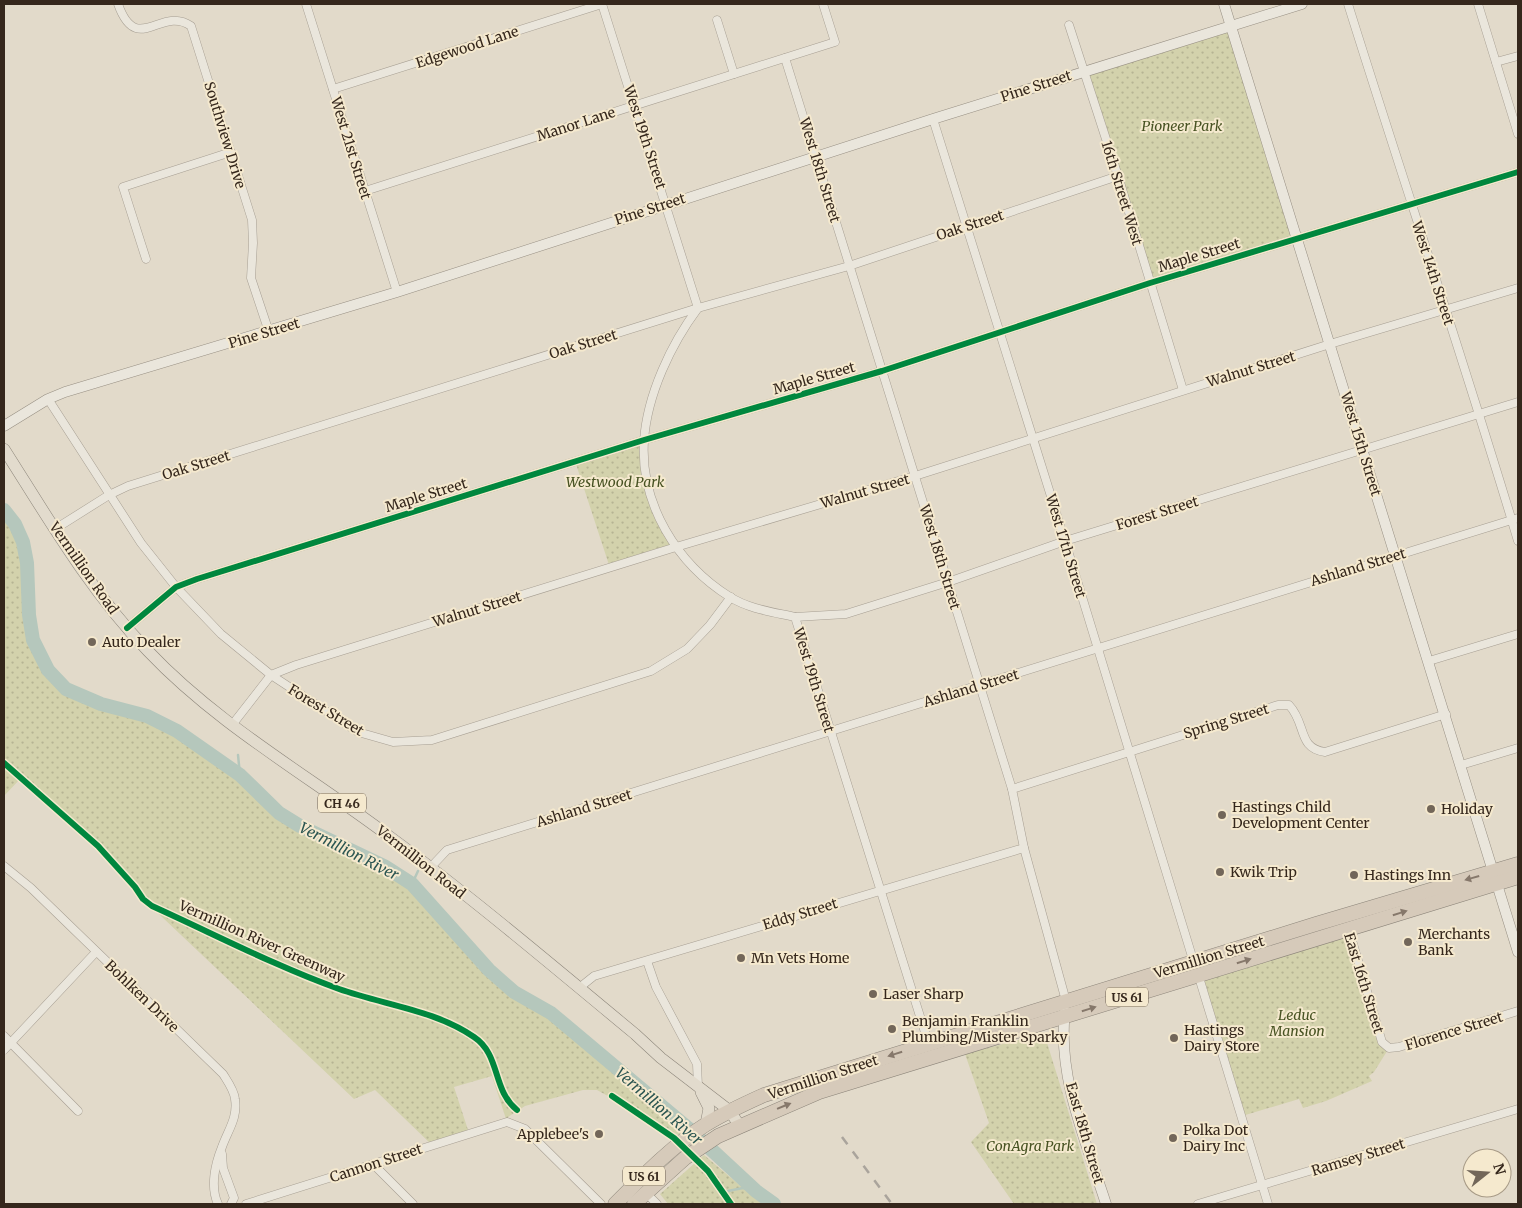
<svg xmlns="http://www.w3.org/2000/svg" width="1522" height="1208" viewBox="0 0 1522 1208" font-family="Merriweather,serif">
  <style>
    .park { fill: url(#park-dots) }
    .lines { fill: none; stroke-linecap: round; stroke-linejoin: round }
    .stream { stroke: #b5c7bc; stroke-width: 2.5 }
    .river { stroke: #b5c7bc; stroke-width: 14 }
    .street-casing { stroke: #a79f93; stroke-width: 9 }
    .secondary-casing { stroke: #978f83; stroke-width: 11 }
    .primary-casing { stroke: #8c857a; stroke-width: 12 }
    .highway-casing { stroke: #8c857a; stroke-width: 15 }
    .street { stroke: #eae6dc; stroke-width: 8 }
    .secondary { stroke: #eae6dc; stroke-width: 10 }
    .primary { stroke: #e2dbcd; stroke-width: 11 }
    .highway { stroke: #d6caba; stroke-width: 14 }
    .rail { stroke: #aaa49c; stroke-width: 2.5; stroke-dasharray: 9 9; stroke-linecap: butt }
    .cycleway-casing { stroke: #f5e9ce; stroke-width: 9 }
    .cycleway { stroke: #00873e; stroke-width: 6 }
    .oneway { fill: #86786b }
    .poi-dot { fill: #726659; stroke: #f5e9ce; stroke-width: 2 }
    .labels { text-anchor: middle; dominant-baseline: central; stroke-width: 4; stroke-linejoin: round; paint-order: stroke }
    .shield { fill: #f5e9ce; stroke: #6f6151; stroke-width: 1 }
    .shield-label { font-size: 12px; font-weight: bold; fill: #35271c }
    .street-label { font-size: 14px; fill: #35271c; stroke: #f5e9ce }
    .park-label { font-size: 14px; font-style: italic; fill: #475222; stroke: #f5e9ce }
    .poi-label { font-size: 14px; fill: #35271c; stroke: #f5e9ce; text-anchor: start }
    .water-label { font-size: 15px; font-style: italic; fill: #2b5551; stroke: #f5e9ce }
  </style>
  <defs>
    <pattern id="park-dots" width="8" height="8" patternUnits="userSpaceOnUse" patternTransform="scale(1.25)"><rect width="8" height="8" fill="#d3d2ac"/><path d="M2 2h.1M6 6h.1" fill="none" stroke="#b6b493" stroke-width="1.8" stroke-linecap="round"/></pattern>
  </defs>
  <rect width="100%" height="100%" fill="#e2daca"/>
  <g class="park">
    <polygon points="1231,26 1298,239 1150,283 1083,71"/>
    <polygon points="644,440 651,496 676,547 610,568 575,461"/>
    <path d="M4 510 15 524 23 542 27 563 29 615 33 640 48 670 66 689 101 704 147 716 177 731 240 775 279 813 300 826 384 866 412 884 489 971 514 992 551 1013 688 1128 674 1138 642 1115 597 1090H583L525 1106 508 1117 507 1122 492 1076 454 1087 469 1133 432 1145 375 1090 354 1099 143 899C113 850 63 815 21 778L4 796Z"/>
    <polygon points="1348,929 1382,1042 1389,1048 1374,1072 1369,1076 1372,1081 1326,1101 1303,1108 1299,1099 1242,1116 1198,975"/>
    <polygon points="1044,1033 1097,1204 1014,1204 971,1142 989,1123 965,1054"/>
    <polygon points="704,1155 756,1199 762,1204 668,1204 660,1194"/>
  </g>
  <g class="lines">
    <g class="stream">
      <polyline points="238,755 240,775"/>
      <polyline points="412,884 418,871"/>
      <polyline points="728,1191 743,1188 756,1191"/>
    </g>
    <polyline class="river" points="4,510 15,524 23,542 27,563 29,615 33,640 48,670 66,689 101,704 147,716 177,731 240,775 279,813 300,826 384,866 412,884 489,970 514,992 551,1013 688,1128 756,1191 774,1204"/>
    <defs>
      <g id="street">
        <path d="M118 4C137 57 161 5 191 26L252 220 253 243 251 278 269 332"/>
        <polyline points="306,4 397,292"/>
        <path d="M602 4 698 308C671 344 647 395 644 441 640 504 677 564 730 597 749 609 773 612 795 617L929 1045"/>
        <path d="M1348 4C1404 183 1464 361 1518 541"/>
        <polyline points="1478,4 1518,134"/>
        <polyline points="717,20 734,74"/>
        <polyline points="1069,25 1118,176 1183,390"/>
        <polyline points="785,58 1012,789 1024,848 1066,1001"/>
        <polyline points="1496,62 1518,56"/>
        <polyline points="333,89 602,4"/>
        <polyline points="933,119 1065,541 1194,963"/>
        <polyline points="365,191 835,42 823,4"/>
        <polyline points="146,259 123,187 231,152"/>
        <polyline points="48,399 141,543 176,587 221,634 271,675 358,732 393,742 432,740 651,671 687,649 710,625 731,597"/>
        <polyline points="55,529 109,495 128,486 698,308 849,266 1118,176"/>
        <polyline points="795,617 846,614 948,582 1065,541 1518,402"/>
        <polyline points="127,628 176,587 197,579 644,440 882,371 1150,283 1518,172"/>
        <polyline points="1429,661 1518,634"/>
        <polyline points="232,725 271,675 296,665 676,547 915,476 1330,344 1518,288"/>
        <polyline points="1461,765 1518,748"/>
        <path d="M1012 789 1278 705H1289C1307 724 1297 748 1325 752L1446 714"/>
        <path d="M4 866 31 888 223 1074C228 1082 234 1090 235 1099 238 1118 228 1130 222 1147 215 1164 210 1187 218 1204"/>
        <polyline points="430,868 447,850 1518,518"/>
        <polyline points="1348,927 1382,1042 1389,1048 1399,1047 1518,1011"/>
        <polyline points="647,961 656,987 697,1064 698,1087"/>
        <polyline points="1198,974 1268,1204"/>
        <polyline points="579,988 594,976 1024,848"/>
        <polyline points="4,1036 78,1111"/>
        <polyline points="4,1050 96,952"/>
        <polyline points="222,1154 223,1168 234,1198 231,1204"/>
        <polyline points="373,1164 413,1204"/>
        <polyline points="645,1192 657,1204"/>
        <polyline points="246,1204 507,1122 525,1129 601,1204"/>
        <polyline points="1198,1204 1518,1109"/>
      </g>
      <g id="secondary">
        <polyline points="1224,4 1518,952"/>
        <polyline points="4,426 48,399 65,392 397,292 933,119 1302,4"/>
        <path d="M1065 1012C1057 1077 1087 1144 1106 1204"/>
      </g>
      <g id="primary">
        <path d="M4 449C48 518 90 591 148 651 218 725 309 776 390 837 474 899 554 967 635 1034L661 1058 730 1111 739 1125"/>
        <polyline points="701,1092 709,1108 706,1124"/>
      </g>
      <g id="highway">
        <path d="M615 1204C643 1176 672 1146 705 1125 724 1113 744 1104 764 1095L1316 924 1518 864"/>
        <polyline points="634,1204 685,1158 718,1136 819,1092 1518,877"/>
      </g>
    </defs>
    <use href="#street" class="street-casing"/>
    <use href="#secondary" class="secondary-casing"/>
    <use href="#primary" class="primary-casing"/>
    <use href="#highway" class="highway-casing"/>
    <use href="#street" class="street"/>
    <use href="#secondary" class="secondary"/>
    <use href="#primary" class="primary"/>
    <use href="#highway" class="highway"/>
    <polyline class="rail" points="842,1137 892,1204"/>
    <defs>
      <g id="cycleway">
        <polyline points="127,628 176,587 197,579 644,440 882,371 1150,283 1518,172"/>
        <path d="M4 763 98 846 135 887 143 899 152 906C214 934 275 966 339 989 384 1005 435 1010 474 1037 501 1055 492 1090 517 1110"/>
        <polyline points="612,1096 674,1138 708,1171 731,1204"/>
      </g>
    </defs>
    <use href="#cycleway" class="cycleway-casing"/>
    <use href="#cycleway" class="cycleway"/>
  </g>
  <defs><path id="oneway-solid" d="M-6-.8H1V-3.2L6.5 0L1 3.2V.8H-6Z" transform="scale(1.25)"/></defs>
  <g class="oneway">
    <use href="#oneway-solid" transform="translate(1472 878) rotate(164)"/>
    <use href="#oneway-solid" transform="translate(1400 913) rotate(-17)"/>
    <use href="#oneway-solid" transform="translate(1244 961) rotate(-17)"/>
    <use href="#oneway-solid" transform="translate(1089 1009) rotate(-17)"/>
    <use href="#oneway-solid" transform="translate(895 1054) rotate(163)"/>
    <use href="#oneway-solid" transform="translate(784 1106) rotate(-22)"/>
  </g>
  <g class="poi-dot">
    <circle cx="92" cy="642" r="5"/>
    <circle cx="1431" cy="809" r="5"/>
    <circle cx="1222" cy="815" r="5"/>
    <circle cx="1220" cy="872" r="5"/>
    <circle cx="1354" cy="875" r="5"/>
    <circle cx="1408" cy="942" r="5"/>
    <circle cx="741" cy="958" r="5"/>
    <circle cx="873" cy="994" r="5"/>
    <circle cx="892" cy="1029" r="5"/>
    <circle cx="1174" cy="1038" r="5"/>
    <circle cx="599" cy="1134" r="5"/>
    <circle cx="1173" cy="1138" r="5"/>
  </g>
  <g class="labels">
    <g class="shield">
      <rect x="318" y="793.5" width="48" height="19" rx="4"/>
      <rect x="1106" y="987.5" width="42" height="19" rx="4"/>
      <rect x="623" y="1166.5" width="42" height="19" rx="4"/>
    </g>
    <g class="shield-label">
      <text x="342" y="803">CH 46</text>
      <text x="1127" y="997">US 61</text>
      <text x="644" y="1176">US 61</text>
    </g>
    <g class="street-label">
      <text transform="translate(467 47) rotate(-18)">Edgewood Lane</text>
      <text transform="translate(1036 86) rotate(-18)">Pine Street</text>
      <text transform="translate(576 124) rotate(-18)">Manor Lane</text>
      <text transform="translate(225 135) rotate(73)">Southview Drive</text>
      <text transform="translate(645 137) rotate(72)">West 19th Street</text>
      <text transform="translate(351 148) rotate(73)">West 21st Street</text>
      <text transform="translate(820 170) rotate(73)">West 18th Street</text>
      <text transform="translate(1122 193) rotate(73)">16th Street West</text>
      <text transform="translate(650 209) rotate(-18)">Pine Street</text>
      <text transform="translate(970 225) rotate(-18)">Oak Street</text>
      <text transform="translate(1199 255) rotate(-17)">Maple Street</text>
      <text transform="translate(1433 273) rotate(72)">West 14th Street</text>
      <text transform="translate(264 333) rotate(-17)">Pine Street</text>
      <text transform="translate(583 344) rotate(-17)">Oak Street</text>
      <text transform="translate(1251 369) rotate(-17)">Walnut Street</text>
      <text transform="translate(814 378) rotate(-16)">Maple Street</text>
      <text transform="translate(1361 444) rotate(73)">West 15th Street</text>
      <text transform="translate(196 465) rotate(-17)">Oak Street</text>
      <text transform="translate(865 491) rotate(-16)">Walnut Street</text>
      <text transform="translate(426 495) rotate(-17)">Maple Street</text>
      <text transform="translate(1157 513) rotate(-17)">Forest Street</text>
      <text transform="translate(1066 546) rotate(73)">West 17th Street</text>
      <text transform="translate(940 557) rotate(73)">West 18th Street</text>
      <text transform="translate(1358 567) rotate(-17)">Ashland Street</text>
      <text transform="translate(84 568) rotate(55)">Vermillion Road</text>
      <text transform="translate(477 609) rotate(-17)">Walnut Street</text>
      <text transform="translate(814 680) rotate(73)">West 19th Street</text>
      <text transform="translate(971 688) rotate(-17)">Ashland Street</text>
      <text transform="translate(326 710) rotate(31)">Forest Street</text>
      <text transform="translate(1226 721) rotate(-17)">Spring Street</text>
      <text transform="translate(584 808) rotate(-17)">Ashland Street</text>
      <text transform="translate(421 862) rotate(38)">Vermillion Road</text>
      <text transform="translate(800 914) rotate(-17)">Eddy Street</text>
      <text transform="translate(262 941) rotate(24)">Vermillion River Greenway</text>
      <text transform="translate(1209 957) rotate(-17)">Vermillion Street</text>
      <text transform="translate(1364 983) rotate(73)">East 16th Street</text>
      <text transform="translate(142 996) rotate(44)">Bohlken Drive</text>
      <text transform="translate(1454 1031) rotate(-17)">Florence Street</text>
      <text transform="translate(823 1077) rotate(-18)">Vermillion Street</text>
      <text transform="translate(1085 1133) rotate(74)">East 18th Street</text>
      <text transform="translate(1358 1157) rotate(-17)">Ramsey Street</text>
      <text transform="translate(376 1163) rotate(-18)">Cannon Street</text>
    </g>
    <g class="park-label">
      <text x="1182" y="126">Pioneer Park</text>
      <text x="615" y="482">Westwood Park</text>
      <text x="1297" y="1015">Leduc<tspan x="1297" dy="16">Mansion</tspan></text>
      <text x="1030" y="1146">ConAgra Park</text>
    </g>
    <g class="poi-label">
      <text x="102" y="642">Auto Dealer</text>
      <text x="1232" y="807">Hastings Child<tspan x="1232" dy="16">Development Center</tspan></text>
      <text x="1441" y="809">Holiday</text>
      <text x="1230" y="872">Kwik Trip</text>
      <text x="1364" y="875">Hastings Inn</text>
      <text x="1418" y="934">Merchants<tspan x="1418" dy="16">Bank</tspan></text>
      <text x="751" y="958">Mn Vets Home</text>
      <text x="883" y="994">Laser Sharp</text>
      <text x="902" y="1021">Benjamin Franklin<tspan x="902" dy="16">Plumbing/Mister Sparky</tspan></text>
      <text x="1184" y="1030">Hastings<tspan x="1184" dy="16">Dairy Store</tspan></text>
      <text x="1183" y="1130">Polka Dot<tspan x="1183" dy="16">Dairy Inc</tspan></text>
      <text x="589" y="1134" text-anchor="end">Applebee's</text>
    </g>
    <g class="water-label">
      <text transform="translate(349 851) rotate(27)">Vermillion River</text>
      <text transform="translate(659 1106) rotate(41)">Vermillion River</text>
    </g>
  </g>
  <rect width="1522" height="1208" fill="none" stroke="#35271c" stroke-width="10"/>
  <g transform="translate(1487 1173) rotate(73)"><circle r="24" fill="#f5e9ce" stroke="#a89b87"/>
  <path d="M0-4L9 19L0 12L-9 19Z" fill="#726659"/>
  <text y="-8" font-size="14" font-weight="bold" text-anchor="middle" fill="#35271c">N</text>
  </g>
</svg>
